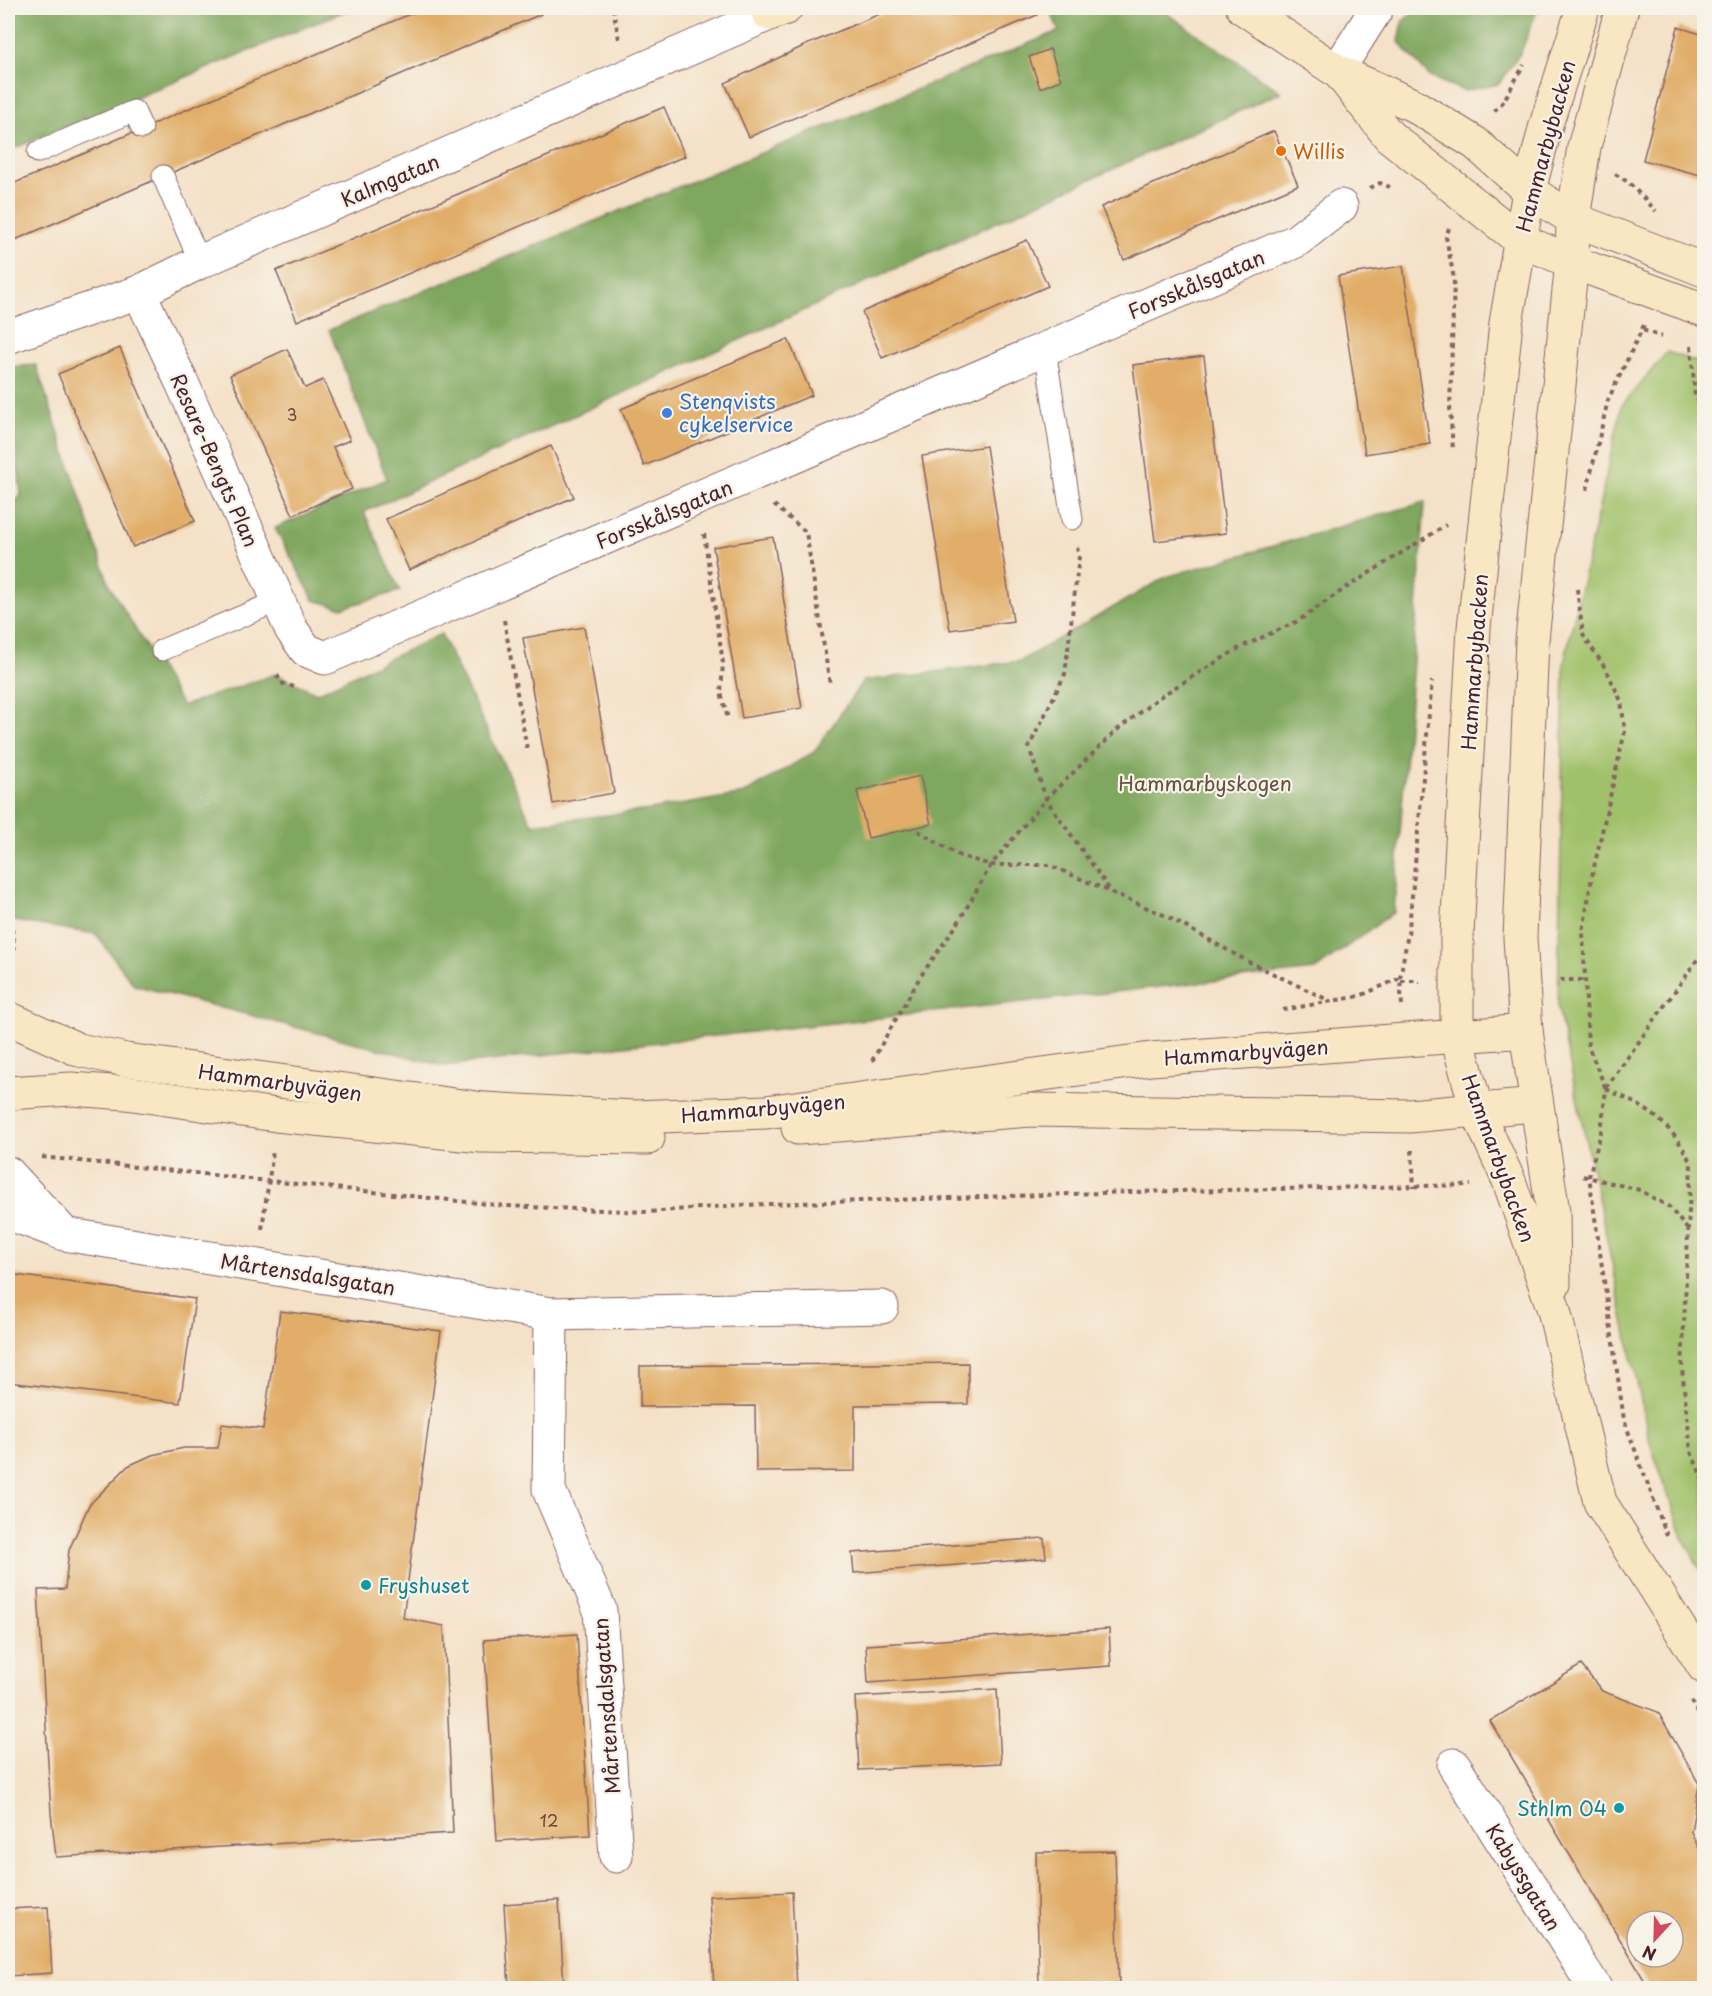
<svg xmlns="http://www.w3.org/2000/svg" width="1712" height="1996" viewBox="0 0 1712 1996" font-family="'Playpen Sans',sans-serif">
  <style>
    .green { fill: #a0c16a; stroke: #75704a; stroke-width: 1.5 }
    .forest { fill: #80a75e; stroke: #656344; stroke-width: 1.5 }
    .building { fill: #e1ad67; fill-rule: evenodd }
    .lines { fill: none; stroke-linecap: round; stroke-linejoin: round }
    .lane-casing { stroke: #866362; stroke-width: 23 }
    .street-casing { stroke: #866362; stroke-width: 35 }
    .secondary-casing { stroke: #866362; stroke-width: 35 }
    .path { stroke: #866362; stroke-width: 4; stroke-dasharray: 4.5 4.5; stroke-linecap: butt }
    .lane { stroke: #fff; stroke-width: 21 }
    .street { stroke: #fff; stroke-width: 33 }
    .secondary { stroke: #f9e7c3; stroke-width: 33 }
    .food-dot { fill: #e8710a; stroke: #f7f3e8; stroke-width: 2 }
    .shop-dot { fill: #3f7fe0; stroke: #f7f3e8; stroke-width: 2 }
    .culture-dot { fill: #0f9aa8; stroke: #f7f3e8; stroke-width: 2 }
    .labels { text-anchor: middle; dominant-baseline: central; stroke-width: 4.5; stroke-linejoin: round; paint-order: stroke }
    .number-label { font-size: 16px; fill: #70423a }
    .street-label { font-size: 20px; fill: #4a1f2b; stroke: #f7f3e8 }
    .food-label { font-size: 20px; fill: #c56008; stroke: #f7f3e8; text-anchor: start }
    .shop-label { font-size: 20px; fill: #366cbe; stroke: #f7f3e8; text-anchor: start }
    .park-label { font-size: 20px; fill: #64503e; stroke: #f7f3e8 }
    .culture-label { font-size: 20px; fill: #0d838f; stroke: #f7f3e8; text-anchor: start }
  </style>
  <rect width="100%" height="100%" fill="#f7f3e8"/>
  <filter id="ink" filterUnits="userSpaceOnUse"><feTurbulence type="fractalNoise" baseFrequency=".0167" numOctaves="2"/><feDisplacementMap in="SourceGraphic" scale="12" xChannelSelector="R" yChannelSelector="G"/><feConvolveMatrix kernelMatrix="1 2 1 2 8 2 1 2 1" color-interpolation-filters="sRGB"/></filter>
  <filter id="wash" filterUnits="userSpaceOnUse"><feTurbulence type="fractalNoise" baseFrequency=".008" numOctaves="4" result="noise"/><feDisplacementMap in="SourceGraphic" scale="24" xChannelSelector="R" yChannelSelector="G"/><feGaussianBlur stdDeviation="1.35" result="paint"/><feColorMatrix in="noise" values="0 0 0 0 0 0 0 0 0 0 0 0 0 0 0 0 0 1.4 0 .05"/><feComposite in="paint" operator="in"/></filter>
  <g filter="url(#wash)">
    <rect width="100%" height="100%" fill="#f4e1c7"/>
    <polygon class="green" points="1667,352 1704,364 1704,1576 1684,1540 1650,1443 1558,1008 1564,663 1622,405"/>
    <g class="forest">
      <polygon points="8,8 352,8 8,151"/>
      <polygon points="1049,8 1159,8 1281,92 364,512 400,591 342,608 314,600 275,528 387,479 329,330 1059,31"/>
      <polygon points="1418,8 1538,8 1521,52 1499,84 1464,91 1430,77 1399,42 1403,21"/>
      <path d="M36 365 110 587 182 706 276 674 317 693 441 634 532 824 650 810 744 794 814 752 863 681 1020 661 1166 577 1425 502 1394 912 1315 970 444 1066 134 985 96 934 8 920V511L21 495C17 452 8 410 8 367Z"/>
    </g>
    <g id="blocks">
      <g class="building">
        <polygon points="424,8 538,8 541,14 8,243 8,186"/>
        <polygon points="894,8 1034,8 1037,15 749,137 725,83 806,45"/>
        <polygon points="1678,27 1704,35 1704,176 1643,160"/>
        <polygon points="1050,49 1061,80 1040,88 1029,57"/>
        <polygon points="664,107 685,156 297,321 276,271"/>
        <polygon points="1274,131 1298,185 1124,260 1101,207"/>
        <polygon points="1027,240 1048,286 882,358 862,312"/>
        <polygon points="1403,266 1430,444 1365,454 1338,276"/>
        <polygon points="788,339 812,395 644,466 621,409"/>
        <polygon points="120,348 195,521 133,547 58,374"/>
        <polygon points="287,349 305,388 323,380 350,440 333,447 352,489 293,515 230,375"/>
        <polygon points="1204,356 1226,533 1155,541 1133,365"/>
        <polygon points="551,446 574,497 409,570 386,519"/>
        <polygon points="986,446 1013,621 950,630 922,456"/>
        <polygon points="773,537 802,708 742,718 713,547"/>
        <polygon points="584,627 614,793 553,804 523,638"/>
        <polygon points="920,776 931,824 868,838 857,791"/>
        <polygon points="8,1274 195,1299 180,1403 8,1382"/>
        <polygon points="280,1311 441,1331 403,1618 444,1626 453,1833 56,1857 51,1813 38,1590 65,1589 69,1550 89,1505 128,1466 152,1455 184,1448 218,1448 222,1424 263,1429"/>
        <polygon points="968,1363 968,1404 855,1405 855,1471 756,1472 755,1406 640,1407 640,1366"/>
        <polygon points="1044,1538 1046,1558 854,1573 852,1553"/>
        <polygon points="1109,1629 1111,1666 868,1683 866,1645"/>
        <polygon points="577,1634 590,1835 497,1841 484,1640"/>
        <path d="M1581 1665 1602 1691 1658 1712 1699 1784 1691 1832 1704 1859V1988H1649L1490 1721ZM1637 1921H1673V1957H1637Z"/>
        <polygon points="997,1689 1001,1763 859,1770 855,1697"/>
        <polygon points="1115,1851 1119,1988 1039,1988 1036,1852"/>
        <polygon points="792,1892 797,1988 714,1988 709,1896"/>
        <polygon points="559,1900 564,1988 509,1988 504,1904"/>
        <polygon points="48,1907 52,1973 8,1976 8,1909"/>
      </g>
    </g>
  </g>
  <g filter="url(#ink)">
    <use href="#blocks" fill-opacity="0" stroke="#866362" stroke-width="1.5"/>
    <g class="lines">
      <defs>
        <g id="lane">
          <polyline points="38,152 134,111 142,128"/>
          <polyline points="163,176 200,262"/>
          <polyline points="1045,350 1072,519"/>
          <polyline points="162,650 278,601"/>
        </g>
        <g id="street">
          <polyline points="1337,71 1377,8"/>
          <polyline points="139,292 183,385 291,629 306,650 325,658 1296,241 1341,206"/>
          <polyline points="8,337 139,292 200,262 769,14"/>
          <polyline points="8,1173 59,1228"/>
          <polyline points="8,1213 64,1234 551,1314 882,1307"/>
          <polyline points="551,1314 549,1490 600,1610 616,1856"/>
          <polyline points="1454,1765 1595,1988"/>
        </g>
        <g id="secondary">
          <polyline points="766,8 769,14 786,8"/>
          <polyline points="1243,8 1337,71 1413,105 1475,143 1529,191 1573,219 1704,270"/>
          <polyline points="1583,8 1546,125 1529,191 1506,323 1474,628 1457,934 1457,1037 1477,1111 1509,1181 1554,1310 1600,1502 1704,1667"/>
          <polyline points="1341,75 1389,136 1520,240 1572,262 1704,310"/>
          <polyline points="8,1018 79,1050 126,1060 484,1109 634,1117 766,1112 1151,1059 1526,1031"/>
          <polyline points="8,1093 71,1089 126,1093 276,1115 482,1136 648,1138"/>
          <polyline points="798,1128 1031,1110 1409,1116 1536,1105"/>
          <polyline points="1554,1284 1553,1212 1526,1031 1520,938 1532,640 1572,262 1573,219 1584,147 1622,8"/>
        </g>
      </defs>
      <use href="#lane" class="lane-casing"/>
      <use href="#street" class="street-casing"/>
      <use href="#secondary" class="secondary-casing"/>
      <g class="path">
        <polyline points="613,8 619,39"/>
        <polyline points="1494,111 1503,102 1524,65"/>
        <polyline points="1615,174 1628,182 1656,211"/>
        <polyline points="1370,188 1380,183 1390,187"/>
        <polyline points="1449,228 1446,237 1454,279 1450,407 1453,450"/>
        <polyline points="1643,330 1662,337"/>
        <polyline points="1691,346 1695,397 1704,408"/>
        <polyline points="1587,490 1608,400 1644,325"/>
        <polyline points="774,505 806,532 830,685"/>
        <polyline points="704,534 723,663 721,692 728,719"/>
        <polyline points="1077,547 1079,557 1065,674 1029,747 1046,799 1112,893"/>
        <polyline points="1577,589 1583,635 1606,669 1621,701 1625,731 1592,876 1583,932 1588,1046 1606,1089"/>
        <polyline points="504,620 527,749"/>
        <polyline points="277,675 281,683 294,687"/>
        <polyline points="918,831 960,856 991,865 1049,865 1166,916 1249,962 1330,1001"/>
        <polyline points="8,893 14,946 9,980"/>
        <polyline points="1560,980 1586,980"/>
        <polyline points="1401,981 1420,981"/>
        <polyline points="1402,1005 1400,978 1409,928 1432,681"/>
        <polyline points="1283,1010 1360,996 1400,978"/>
        <polyline points="872,1061 920,977 958,923 991,865 1046,799 1117,730 1161,696 1241,647 1298,621 1347,587 1446,525"/>
        <polyline points="1606,1088 1702,953 1704,954"/>
        <polyline points="1412,1150 1414,1188"/>
        <polyline points="42,1157 506,1206 648,1212 740,1205 1131,1192 1471,1185"/>
        <polyline points="1583,1176 1640,1190 1669,1207 1688,1230"/>
        <polyline points="262,1229 273,1151"/>
        <path d="M1667 1536 1624 1420 1589 1176 1601 1132 1606 1089C1646 1107 1672 1122 1691 1164L1682 1369 1691 1452 1704 1482"/>
        <polyline points="1691,1701 1704,1724"/>
      </g>
      <use href="#lane" class="lane"/>
      <use href="#street" class="street"/>
      <use href="#secondary" class="secondary"/>
    </g>
  </g>
  <circle class="food-dot" cx="1281" cy="151" r="6"/>
  <circle class="shop-dot" cx="667" cy="413" r="6"/>
  <g class="culture-dot">
    <circle cx="366" cy="1585" r="6"/>
    <circle cx="1619" cy="1808" r="6"/>
  </g>
  <g class="labels">
    <g class="number-label">
      <text x="292" y="414">3</text>
      <text x="549" y="1820">12</text>
    </g>
    <g class="street-label">
      <text transform="translate(1545 146) rotate(-75)">Hammarbybacken</text>
      <text transform="translate(390 180) rotate(-23)">Kalmgatan</text>
      <text transform="translate(1196 284) rotate(-23)">Forsskålsgatan</text>
      <text transform="translate(215 460) rotate(66)">Resare-Bengts Plan</text>
      <text transform="translate(664 514) rotate(-23)">Forsskålsgatan</text>
      <text transform="translate(1474 662) rotate(-86)">Hammarbybacken</text>
      <text transform="translate(1246 1052) rotate(-4)">Hammarbyvägen</text>
      <text transform="translate(280 1082) rotate(8)">Hammarbyvägen</text>
      <text transform="translate(763 1108) rotate(-5)">Hammarbyvägen</text>
      <text transform="translate(1499 1158) rotate(70)">Hammarbybacken</text>
      <text transform="translate(308 1274) rotate(9)">Mårtensdalsgatan</text>
      <text transform="translate(606 1706) rotate(-94)">Mårtensdalsgatan</text>
      <text transform="translate(1524 1877) rotate(58)">Kabyssgatan</text>
    </g>
    <g class="food-label">
      <text x="1293" y="151">Willis</text>
    </g>
    <g class="shop-label">
      <text x="679" y="401">Stenqvists<tspan x="679" dy="23">cykelservice</tspan></text>
    </g>
    <g class="park-label">
      <text x="1205" y="783">Hammarbyskogen</text>
    </g>
    <g class="culture-label">
      <text x="378" y="1585">Fryshuset</text>
      <text x="1607" y="1808" text-anchor="end">Sthlm 04</text>
    </g>
  </g>
  <rect width="1712" height="1996" fill="none" stroke="#f7f3e8" stroke-width="30"/>
  <g transform="translate(1655 1939) rotate(202)"><circle r="28" fill="#f7f3e8" stroke="#b29e9c" stroke-width="1.5"/>
  <path d="M0-4.5L10 22L0 15L-10 22Z" fill="#d1495b"/>
  <text y="-9" font-size="16" font-weight="bold" text-anchor="middle" fill="#4a1f2b">N</text>
  </g>
</svg>
